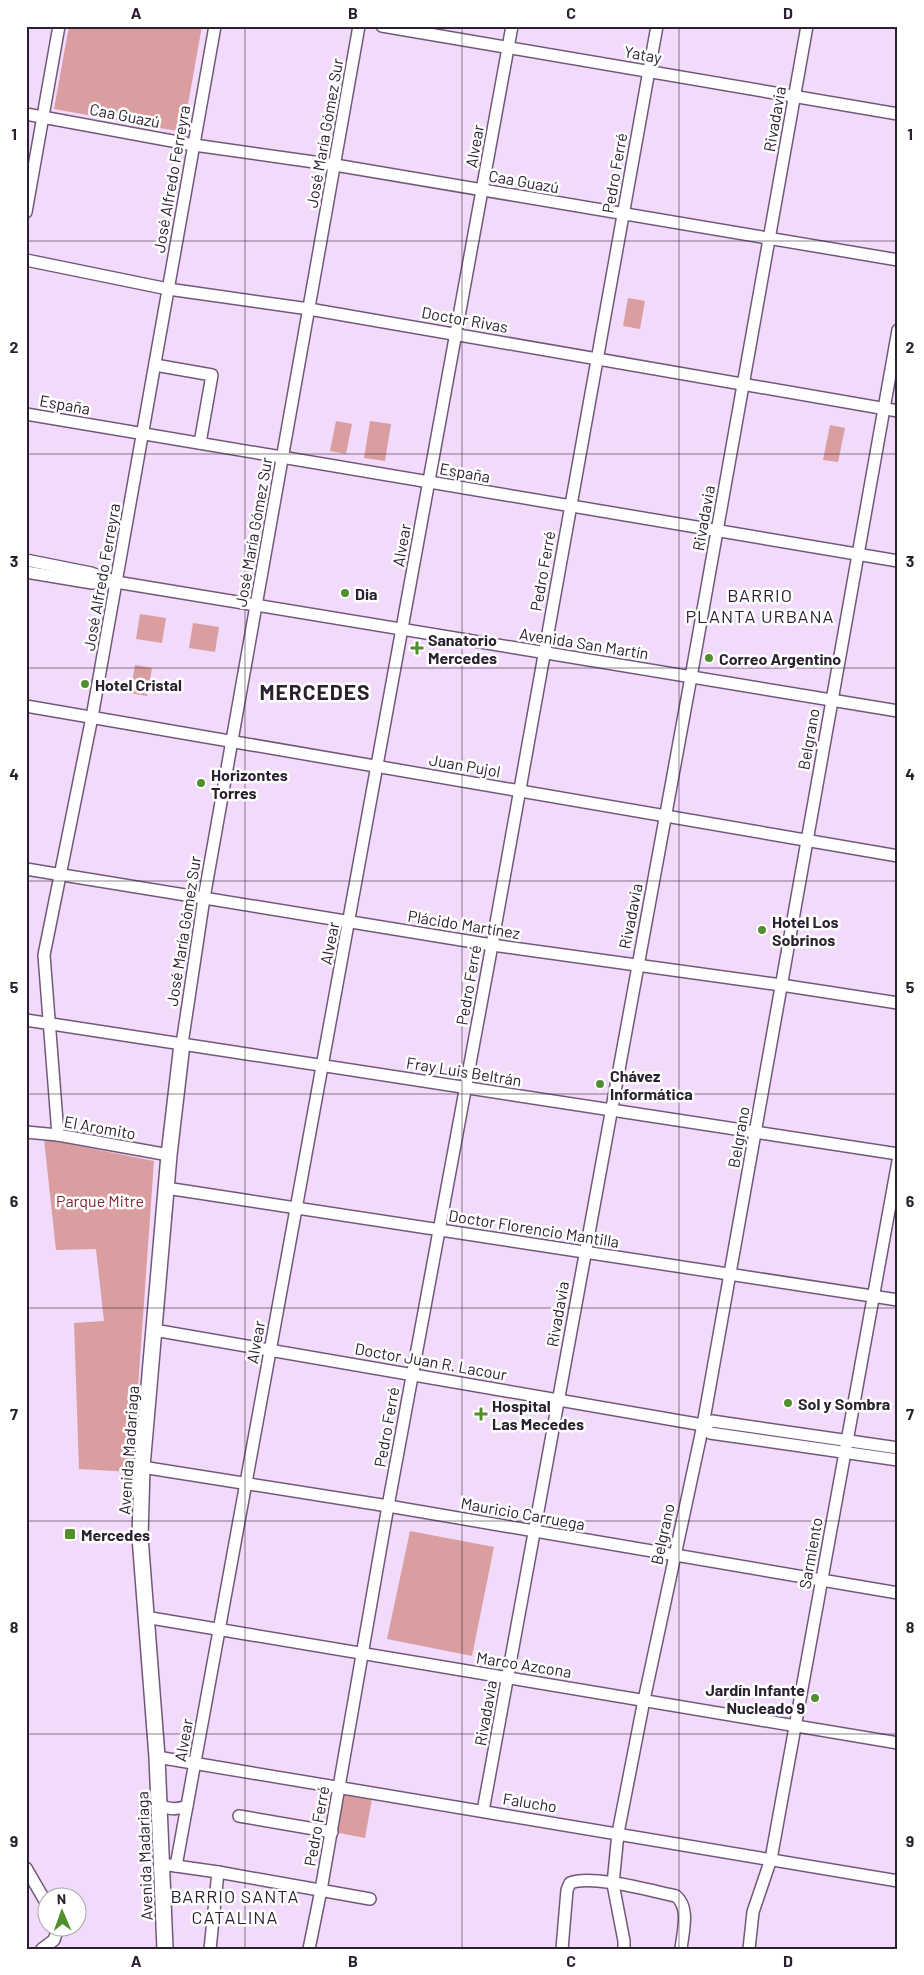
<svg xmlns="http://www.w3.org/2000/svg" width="924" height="1975" viewBox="0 0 924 1975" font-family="Barlow,sans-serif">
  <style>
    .green { fill: #da9ea1 }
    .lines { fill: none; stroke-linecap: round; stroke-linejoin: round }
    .minor-casing { stroke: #71587b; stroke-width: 14 }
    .major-casing { stroke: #71587b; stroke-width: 18 }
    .minor { stroke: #fff; stroke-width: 11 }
    .major { stroke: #fff; stroke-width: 15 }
    .grid { fill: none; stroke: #2b202f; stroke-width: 1; stroke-opacity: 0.55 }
    .poi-dot { fill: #508e2e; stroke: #fff; stroke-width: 2 }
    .labels { text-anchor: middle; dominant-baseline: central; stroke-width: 5; stroke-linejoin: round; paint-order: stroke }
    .street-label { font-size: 16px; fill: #2b202f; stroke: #fff }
    .poi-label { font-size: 16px; font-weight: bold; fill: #2b202f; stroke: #fff; text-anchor: start }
    .park-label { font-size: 16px; fill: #822734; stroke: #fff }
    .neighbourhood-label { font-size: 18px; letter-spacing: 1px; fill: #2b202f; stroke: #fff }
    .district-label { font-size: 21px; font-weight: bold; letter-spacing: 1px; fill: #2b202f; stroke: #fff }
    .neatline { fill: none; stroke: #2b202f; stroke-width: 2 }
    .grid-label { font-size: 16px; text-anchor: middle; font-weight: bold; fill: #2b202f }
  </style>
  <rect width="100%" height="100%" fill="#f1dafa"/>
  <g class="green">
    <polygon points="69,26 202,26 183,132 54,109"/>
    <polygon points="628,298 645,301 640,329 623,326"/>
    <polygon points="336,421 352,424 346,454 330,451"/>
    <polygon points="370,421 391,424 385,461 364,458"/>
    <polygon points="830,425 845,428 838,462 823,460"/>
    <polygon points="140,614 166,618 162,643 136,639"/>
    <polygon points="193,623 219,627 215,652 189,648"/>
    <polygon points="135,665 152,668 147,696 130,693"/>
    <polygon points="44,1139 154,1161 132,1472 79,1469 74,1323 104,1321 96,1249 56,1250"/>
    <polygon points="410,1531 494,1547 472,1656 387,1639"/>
    <polygon points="341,1793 372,1799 365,1838 334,1832"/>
  </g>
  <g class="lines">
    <defs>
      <g id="minor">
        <polyline points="382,26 898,114"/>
        <polyline points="26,114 194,145 335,165 898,260"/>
        <polyline points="26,212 59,26"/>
        <polyline points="26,260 168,289 309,309 898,411"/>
        <polyline points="155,365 212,375 200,443"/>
        <polyline points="26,414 898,561"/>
        <polyline points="26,560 91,573 116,582 898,711"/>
        <polyline points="26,572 92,583 110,582"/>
        <polyline points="26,706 898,856"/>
        <polyline points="26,869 492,945 781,985 898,1003"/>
        <polyline points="26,1020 898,1154"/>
        <polyline points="182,1044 204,898 359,26"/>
        <polyline points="26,1132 58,1135 169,1155"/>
        <polyline points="58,1135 44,955 92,717 215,26"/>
        <polyline points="166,1188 898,1300"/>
        <polyline points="154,1330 703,1425"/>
        <polyline points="703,1425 710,1433 898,1460"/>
        <polyline points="703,1425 712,1421 898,1448"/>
        <polyline points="142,1467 388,1506 898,1593"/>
        <polyline points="145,1617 898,1743"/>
        <polyline points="157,1757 898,1881"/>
        <path d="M160 1805C169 1810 177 1810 187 1806"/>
        <polyline points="483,1811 691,677 807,26"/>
        <polyline points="239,1816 332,1832"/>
        <polyline points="169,1865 218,1872 370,1899"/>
        <polyline points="176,1866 512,26"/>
        <polyline points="26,1868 48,1906"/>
        <polyline points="42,1949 54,1940 58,1928"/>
        <polyline points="210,1949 218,1872"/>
        <polyline points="309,1949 321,1890 388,1506 492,945 657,26"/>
        <path d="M562 1949 567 1890 570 1883C591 1874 652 1891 676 1896 690 1908 683 1931 681 1949"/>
        <polyline points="624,1949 624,1941 613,1884 618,1833 644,1700 703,1425 898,330"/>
        <polyline points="749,1949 753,1912 771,1859 898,1161"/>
      </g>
      <polyline id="major" points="165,1949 157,1757 140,1537 142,1467 169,1155 182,1044"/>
    </defs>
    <use href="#minor" class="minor-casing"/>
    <use href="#major" class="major-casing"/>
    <use href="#minor" class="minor"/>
    <use href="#major" class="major"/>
  </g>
  <path class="grid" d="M245 26V1949M462 26V1949M679 26V1949M26 241H898M26 454H898M26 668H898M26 881H898M26 1094H898M26 1308H898M26 1521H898M26 1734H898"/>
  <g class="poi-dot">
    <circle cx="345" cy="593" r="5"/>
    <path d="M414.5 640.5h5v5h5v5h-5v5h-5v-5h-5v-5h5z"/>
    <circle cx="709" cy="658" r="5"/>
    <circle cx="85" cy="684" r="5"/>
    <circle cx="201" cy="783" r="5"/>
    <circle cx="762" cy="930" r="5"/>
    <circle cx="600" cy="1084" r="5"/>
    <circle cx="788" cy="1403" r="5"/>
    <path d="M478.5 1406.5h5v5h5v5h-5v5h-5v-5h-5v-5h5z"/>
    <rect x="64" y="1528" width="12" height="12" rx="2.5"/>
    <circle cx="815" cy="1698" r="5"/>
  </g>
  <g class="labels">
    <g class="street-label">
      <text transform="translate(643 54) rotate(10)">Yatay</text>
      <text transform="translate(125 115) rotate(11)">Caa Guazú</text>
      <text transform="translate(774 119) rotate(-80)">Rivadavia</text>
      <text transform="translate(324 133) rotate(-80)">José María Gómez Sur</text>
      <text transform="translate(474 146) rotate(-80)">Alvear</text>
      <text transform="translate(614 173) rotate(-80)">Pedro Ferré</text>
      <text transform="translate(171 179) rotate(-80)">José Alfredo Ferreyra</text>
      <text transform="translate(524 181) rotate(10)">Caa Guazú</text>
      <text transform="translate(465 319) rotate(10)">Doctor Rivas</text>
      <text transform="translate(65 404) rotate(10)">España</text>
      <text transform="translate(465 472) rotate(10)">España</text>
      <text transform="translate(703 518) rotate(-80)">Rivadavia</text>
      <text transform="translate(253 532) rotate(-80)">José María Gómez Sur</text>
      <text transform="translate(401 545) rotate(-80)">Alvear</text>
      <text transform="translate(542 571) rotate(-80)">Pedro Ferré</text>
      <text transform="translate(101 577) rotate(-80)">José Alfredo Ferreyra</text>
      <text transform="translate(584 643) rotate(9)">Avenida San Martín</text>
      <text transform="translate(808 739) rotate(-80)">Belgrano</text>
      <text transform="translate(465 765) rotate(10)">Juan Pujol</text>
      <text transform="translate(630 916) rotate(-79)">Rivadavia</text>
      <text transform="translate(464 924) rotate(9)">Plácido Martínez</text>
      <text transform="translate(183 931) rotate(-81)">José María Gómez Sur</text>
      <text transform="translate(329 943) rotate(-79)">Alvear</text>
      <text transform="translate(468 985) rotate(-80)">Pedro Ferré</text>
      <text transform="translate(464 1071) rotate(9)">Fray Luis Beltrán</text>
      <text transform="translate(100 1127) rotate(10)">El Aromito</text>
      <text transform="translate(738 1137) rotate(-80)">Belgrano</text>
      <text transform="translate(534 1228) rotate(9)">Doctor Florencio Mantilla</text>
      <text transform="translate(557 1314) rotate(-80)">Rivadavia</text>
      <text transform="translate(255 1342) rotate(-80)">Alvear</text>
      <text transform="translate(431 1361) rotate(10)">Doctor Juan R. Lacour</text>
      <text transform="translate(386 1427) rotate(-80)">Pedro Ferré</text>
      <text transform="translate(128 1450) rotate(-86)">Avenida Madariaga</text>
      <text transform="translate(523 1513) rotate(10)">Mauricio Carruega</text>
      <text transform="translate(662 1534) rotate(-78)">Belgrano</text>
      <text transform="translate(810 1553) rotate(-80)">Sarmiento</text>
      <text transform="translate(524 1664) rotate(9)">Marco Azcona</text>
      <text transform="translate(485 1713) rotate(-80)">Rivadavia</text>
      <text transform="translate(183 1740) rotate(-80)">Alvear</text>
      <text transform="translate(530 1802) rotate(9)">Falucho</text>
      <text transform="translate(316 1826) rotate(-80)">Pedro Ferré</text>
      <text transform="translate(144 1856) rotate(-92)">Avenida Madariaga</text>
    </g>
    <g class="poi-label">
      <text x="355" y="593">Dia</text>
      <text x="428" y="639">Sanatorio<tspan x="428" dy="18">Mercedes</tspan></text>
      <text x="719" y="658">Correo Argentino</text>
      <text x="95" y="684">Hotel Cristal</text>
      <text x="211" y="774">Horizontes<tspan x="211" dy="18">Torres</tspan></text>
      <text x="772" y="921">Hotel Los<tspan x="772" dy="18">Sobrinos</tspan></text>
      <text x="610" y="1075">Chávez<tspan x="610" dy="18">Informática</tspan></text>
      <text x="798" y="1403">Sol y Sombra</text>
      <text x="492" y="1405">Hospital<tspan x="492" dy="18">Las Mecedes</tspan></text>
      <text x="81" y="1534">Mercedes</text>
      <text x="805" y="1689" text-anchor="end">Jardín Infante<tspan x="805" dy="18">Nucleado 9</tspan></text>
    </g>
    <g class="park-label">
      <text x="100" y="1200">Parque Mitre</text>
    </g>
    <g class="neighbourhood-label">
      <text x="760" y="595">BARRIO<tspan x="760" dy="21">PLANTA URBANA</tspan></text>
      <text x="235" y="1896">BARRIO SANTA<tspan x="235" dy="21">CATALINA</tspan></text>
    </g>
    <g class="district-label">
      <text x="315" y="691">MERCEDES</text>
    </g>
  </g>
  <rect width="924" height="1975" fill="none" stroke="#ffffff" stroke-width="55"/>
  <g transform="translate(62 1912) rotate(358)"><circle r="24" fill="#ffffff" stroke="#aaa6ac"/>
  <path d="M0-4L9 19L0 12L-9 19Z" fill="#508e2e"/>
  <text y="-8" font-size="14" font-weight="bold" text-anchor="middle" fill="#2b202f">N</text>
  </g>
  <rect x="28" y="28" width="868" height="1920" class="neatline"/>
  <g class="grid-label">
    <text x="136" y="19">A</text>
    <text x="353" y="19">B</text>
    <text x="571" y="19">C</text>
    <text x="788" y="19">D</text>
    <text x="14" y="140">1</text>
    <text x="910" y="140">1</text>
    <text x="14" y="353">2</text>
    <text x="910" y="353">2</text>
    <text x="14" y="567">3</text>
    <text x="910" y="567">3</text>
    <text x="14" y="780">4</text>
    <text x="910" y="780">4</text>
    <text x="14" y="993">5</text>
    <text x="910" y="993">5</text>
    <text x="14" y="1207">6</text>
    <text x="910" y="1207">6</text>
    <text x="14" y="1420">7</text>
    <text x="910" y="1420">7</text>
    <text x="14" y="1633">8</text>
    <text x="910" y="1633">8</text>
    <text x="14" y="1847">9</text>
    <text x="910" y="1847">9</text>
    <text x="136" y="1967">A</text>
    <text x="353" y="1967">B</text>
    <text x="571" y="1967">C</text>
    <text x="788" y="1967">D</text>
  </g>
</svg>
